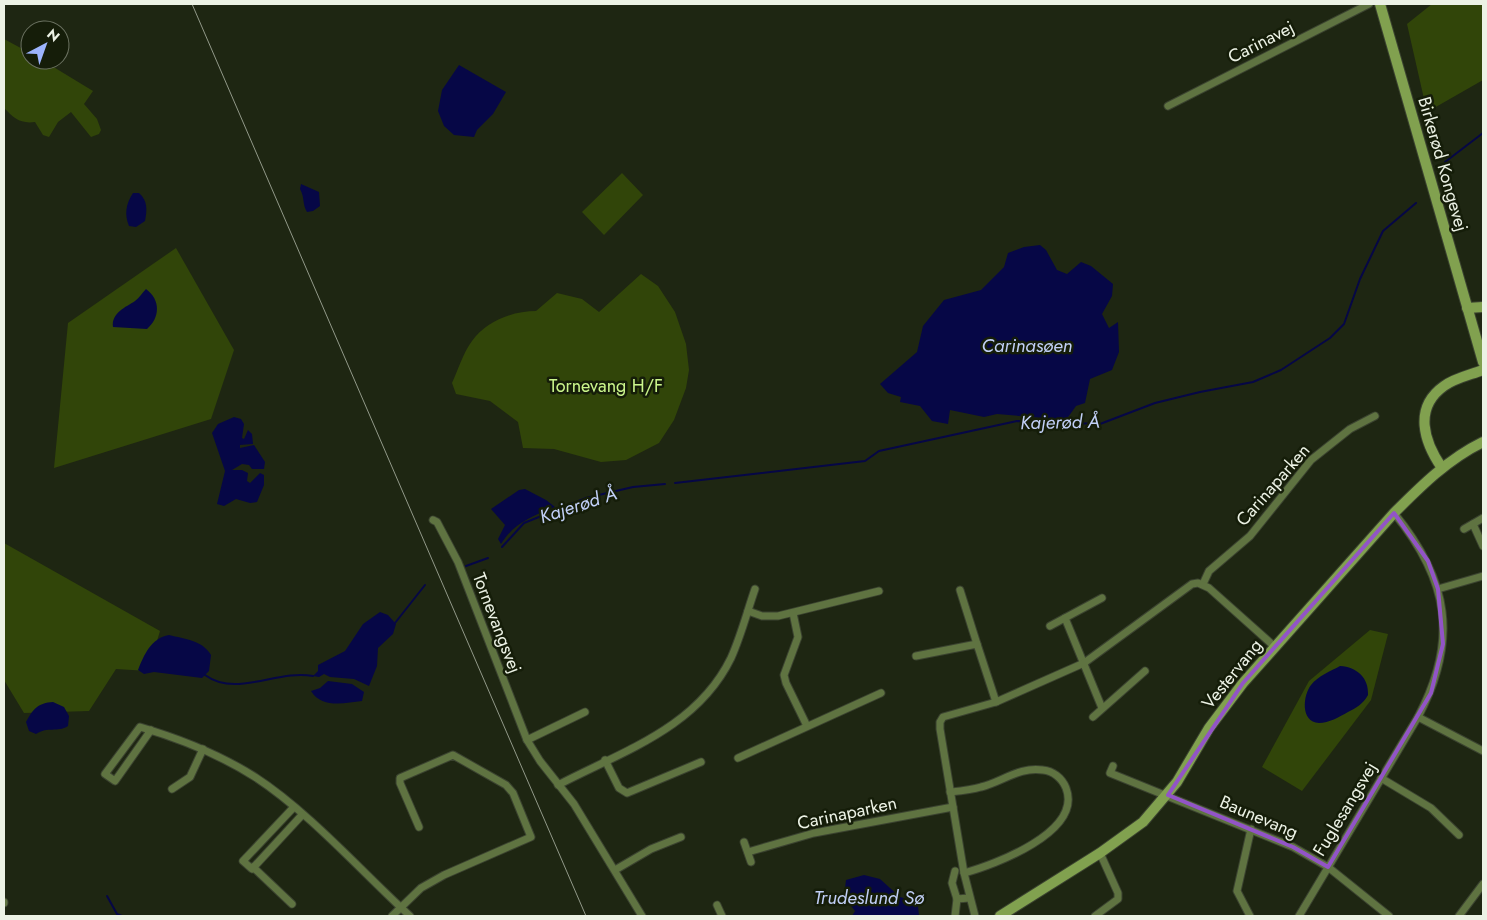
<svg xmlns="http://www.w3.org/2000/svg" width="1487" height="920" viewBox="0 0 1487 920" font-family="Jost,sans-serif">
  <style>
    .green { fill: #314509 }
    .water { fill: #060746 }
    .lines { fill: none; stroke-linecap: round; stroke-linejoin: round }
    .stream { stroke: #060746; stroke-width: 2 }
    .street-casing { stroke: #3b4330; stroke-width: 9 }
    .secondary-casing { stroke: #3b4330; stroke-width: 12 }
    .street { stroke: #5f7341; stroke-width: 7 }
    .secondary { stroke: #81a14f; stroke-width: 10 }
    .tram { stroke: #929989; stroke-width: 1 }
    .marked { fill: none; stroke: #9254c7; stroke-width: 4; stroke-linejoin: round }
    .labels { text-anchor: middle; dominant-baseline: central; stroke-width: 5; stroke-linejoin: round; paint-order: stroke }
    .street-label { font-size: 18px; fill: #ecf2e5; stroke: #151d09 }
    .park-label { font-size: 18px; fill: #cbf68c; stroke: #151d09 }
    .water-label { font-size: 19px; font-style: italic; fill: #c1cff6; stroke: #151d09 }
  </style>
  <rect width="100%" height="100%" fill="#1e2612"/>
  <g class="green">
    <polygon points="1432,4 1483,4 1483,80 1427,112 1407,24"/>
    <path d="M4 39 30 53V60H42L93 91 84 104 97 119 101 130 99 134 91 137 71 112 58 122 49 137 43 135 35 122C20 124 14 118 4 108Z"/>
    <polygon points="622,173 643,195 604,235 582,212"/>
    <polygon points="176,248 234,350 211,419 54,468 68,323"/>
    <path d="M641 274 658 286 675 312 686 344 689 370 686 388 674 420 659 443 626 460 601 462 554 449 523 448 518 422 490 401 456 394 452 383C458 370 463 353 472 341 486 321 513 311 536 311L557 293 582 299 599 312Z"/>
    <polygon points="4,543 160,631 148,671 116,669 89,711 24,713 4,680"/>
    <polygon points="1370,630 1388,634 1371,700 1302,791 1262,767 1309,681"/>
  </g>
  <g class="water">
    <polygon points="459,65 506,92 493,114 477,130 474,137 454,135 444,126 438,111 442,90"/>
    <path d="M301 184 319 192 320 206 313 211 307 212C302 204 305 198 300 189Z"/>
    <path d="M133 193H139C148 201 147 210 145 221L136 227 129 226C124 214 126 204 133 193Z"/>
    <polygon points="1040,245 1046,250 1057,270 1067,274 1081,262 1091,266 1113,284 1112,296 1102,314 1109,328 1118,322 1119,352 1112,370 1090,379 1085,403 1076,406 1066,420 997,414 984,417 950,410 948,424 932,421 920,406 900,402 901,397 888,393 880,384 917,352 923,326 944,300 981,290 1004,267 1008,253 1024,247"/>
    <path d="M146 289C161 300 160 318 147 329L113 327C111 313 126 307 135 301 139 298 142 293 146 289Z"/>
    <polygon points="234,417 241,419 244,424 242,438 244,439 248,430 252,434 253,444 240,445 240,448 254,445 265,462 264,469 252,469 249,465 242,464 232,470 242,470 248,473 247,481 250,483 260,473 264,475 264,485 257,502 250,503 236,499 224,506 217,504 225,471 212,433 218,424"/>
    <path d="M525 489 546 500 555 507C532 516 514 523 501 544L498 539 505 525 491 509 519 490Z"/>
    <polygon points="380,612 388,615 396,624 393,634 378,648 377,666 369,686 354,679 330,677 324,674 319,677 313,676 318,671 318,665 345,651 363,624"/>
    <path d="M169 635C185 639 202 640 211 655L209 671 202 678 154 672 144 674 138 670C144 655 151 638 169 635Z"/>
    <path d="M1340 666C1357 667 1369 678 1368 695 1363 704 1356 708 1348 712 1339 717 1329 723 1319 723 1300 722 1303 695 1311 685 1318 676 1331 671 1340 666Z"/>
    <path d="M328 681 352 684 364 692 362 701C345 703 322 709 311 691L320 688Z"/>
    <path d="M53 702 64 707 69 716 68 726C57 733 48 726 36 734L29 731 26 722C33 709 38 703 53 702Z"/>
    <polygon points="864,875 880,879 900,897 910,900 918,906 919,916 852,916 855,911 844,897 846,880"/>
  </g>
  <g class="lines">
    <g class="stream">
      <polyline points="1445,162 1483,133"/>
      <polyline points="675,483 865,461 879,451 1017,421 1100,424 1155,403 1200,392 1253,382 1281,370 1330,338 1344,324 1360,279 1383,231 1416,203"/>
      <polyline points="502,547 524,523 586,498 633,487 665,484"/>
      <polyline points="466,566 488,558"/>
      <polyline points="395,623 425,585"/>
      <path d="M205 675C236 698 278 669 313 676"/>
      <polyline points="107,896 117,914 122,916"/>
    </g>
    <defs>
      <g id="street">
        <polyline points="1168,106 1369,4"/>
        <polyline points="433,520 437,522 458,562 527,740 540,761 574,804 642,916"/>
        <polyline points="1473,524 1483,546"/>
        <polyline points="1464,529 1483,518"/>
        <polyline points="1203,584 1209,571 1250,536 1311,460 1350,429 1375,416"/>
        <polyline points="1438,589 1483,576"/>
        <polyline points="960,590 977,644"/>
        <polyline points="748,611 762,616 778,616 879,591"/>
        <polyline points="793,613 798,637 784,675 786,683 807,726"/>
        <polyline points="1065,618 1102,708"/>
        <polyline points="1050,626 1102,598"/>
        <polyline points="916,656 977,644 996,702"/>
        <polyline points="1093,717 1145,671"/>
        <polyline points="1418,717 1483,751"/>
        <path d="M151 730 115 781 105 774 140 727C181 739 219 754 255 777 309 812 362 872 410 916"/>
        <polyline points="527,740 585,712"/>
        <polyline points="738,758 881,693"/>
        <polyline points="605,760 619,788 627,793 701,762"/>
        <polyline points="1113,766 1110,773 1293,847 1328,867 1389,916"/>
        <polyline points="1381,778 1431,808 1459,835"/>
        <path d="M558 785C623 751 697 728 731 658 741 636 747 612 755 589"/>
        <polyline points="172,789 190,777 203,749"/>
        <path d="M950 792C960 791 971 790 981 787 1002 782 1020 766 1043 770 1053 771 1062 778 1066 788 1083 832 994 865 964 873"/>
        <polyline points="294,807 243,861 252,869 302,815"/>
        <polyline points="744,842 751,862"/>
        <polyline points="748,852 814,833 953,807"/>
        <polyline points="253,867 292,904"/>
        <polyline points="615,870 651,849 681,837"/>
        <polyline points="955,871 952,883 957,899 969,898"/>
        <polyline points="4,902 4,903"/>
        <polyline points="717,905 722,916"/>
        <polyline points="392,916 421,888 444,875 531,837 513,793 506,785 453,755 400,778 400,783 419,827"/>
        <polyline points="955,916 957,899"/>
        <polyline points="975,916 964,873 940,729 940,722 943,717 996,702 1084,663 1192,584 1198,583 1209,588 1275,647"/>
        <polyline points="1095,916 1118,899 1118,893 1100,853"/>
        <polyline points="1250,916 1237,891 1251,829"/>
        <path d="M1299 916 1418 717C1459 640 1449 580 1394 513"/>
        <polyline points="1459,916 1483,884"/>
      </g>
      <g id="secondary">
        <polyline points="1380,4 1483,362"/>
        <polyline points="1467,308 1483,307"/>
        <path d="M1442 468C1424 442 1413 408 1444 386 1455 378 1470 375 1483 370"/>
        <path d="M1000 916 1100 853 1143 822 1177 782 1209 728 1243 683 1394 513C1421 486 1448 459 1483 442"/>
      </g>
    </defs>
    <use href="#street" class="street-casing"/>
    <use href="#secondary" class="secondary-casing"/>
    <use href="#street" class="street"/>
    <use href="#secondary" class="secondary"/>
    <polyline class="tram" points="192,4 586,916"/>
  </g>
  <path class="marked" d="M1394 513 1428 561 1438 589 1443 644 1431 693 1328 867 1293 847 1168 795 1243 683Z"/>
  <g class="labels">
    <g class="street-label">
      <text transform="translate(1261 42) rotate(-27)">Carinavej</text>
      <text transform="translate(1443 164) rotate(74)">Birkerød Kongevej</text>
      <text transform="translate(1273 485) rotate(-49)">Carinaparken</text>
      <text transform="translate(497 623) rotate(69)">Tornevangsvej</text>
      <text transform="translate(1232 674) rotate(-51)">Vestervang</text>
      <text transform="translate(1345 809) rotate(-59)">Fuglesangsvej</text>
      <text transform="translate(847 813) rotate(-12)">Carinaparken</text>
      <text transform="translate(1259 817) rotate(23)">Baunevang</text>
    </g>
    <g class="park-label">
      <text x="606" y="386">Tornevang H/F</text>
    </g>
    <g class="water-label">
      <text x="1027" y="345">Carinasøen</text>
      <text transform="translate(1060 422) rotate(-1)">Kajerød Å</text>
      <text transform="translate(578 505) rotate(-18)">Kajerød Å</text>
      <text x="869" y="897">Trudeslund Sø</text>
    </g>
  </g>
  <rect width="1487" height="920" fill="none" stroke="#ecf2e5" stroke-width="10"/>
  <g transform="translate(45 45) rotate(41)"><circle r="24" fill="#151d09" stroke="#6b7261"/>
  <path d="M0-4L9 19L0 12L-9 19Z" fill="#9cb4fd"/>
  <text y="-8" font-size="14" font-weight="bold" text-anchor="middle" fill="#ecf2e5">N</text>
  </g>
</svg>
